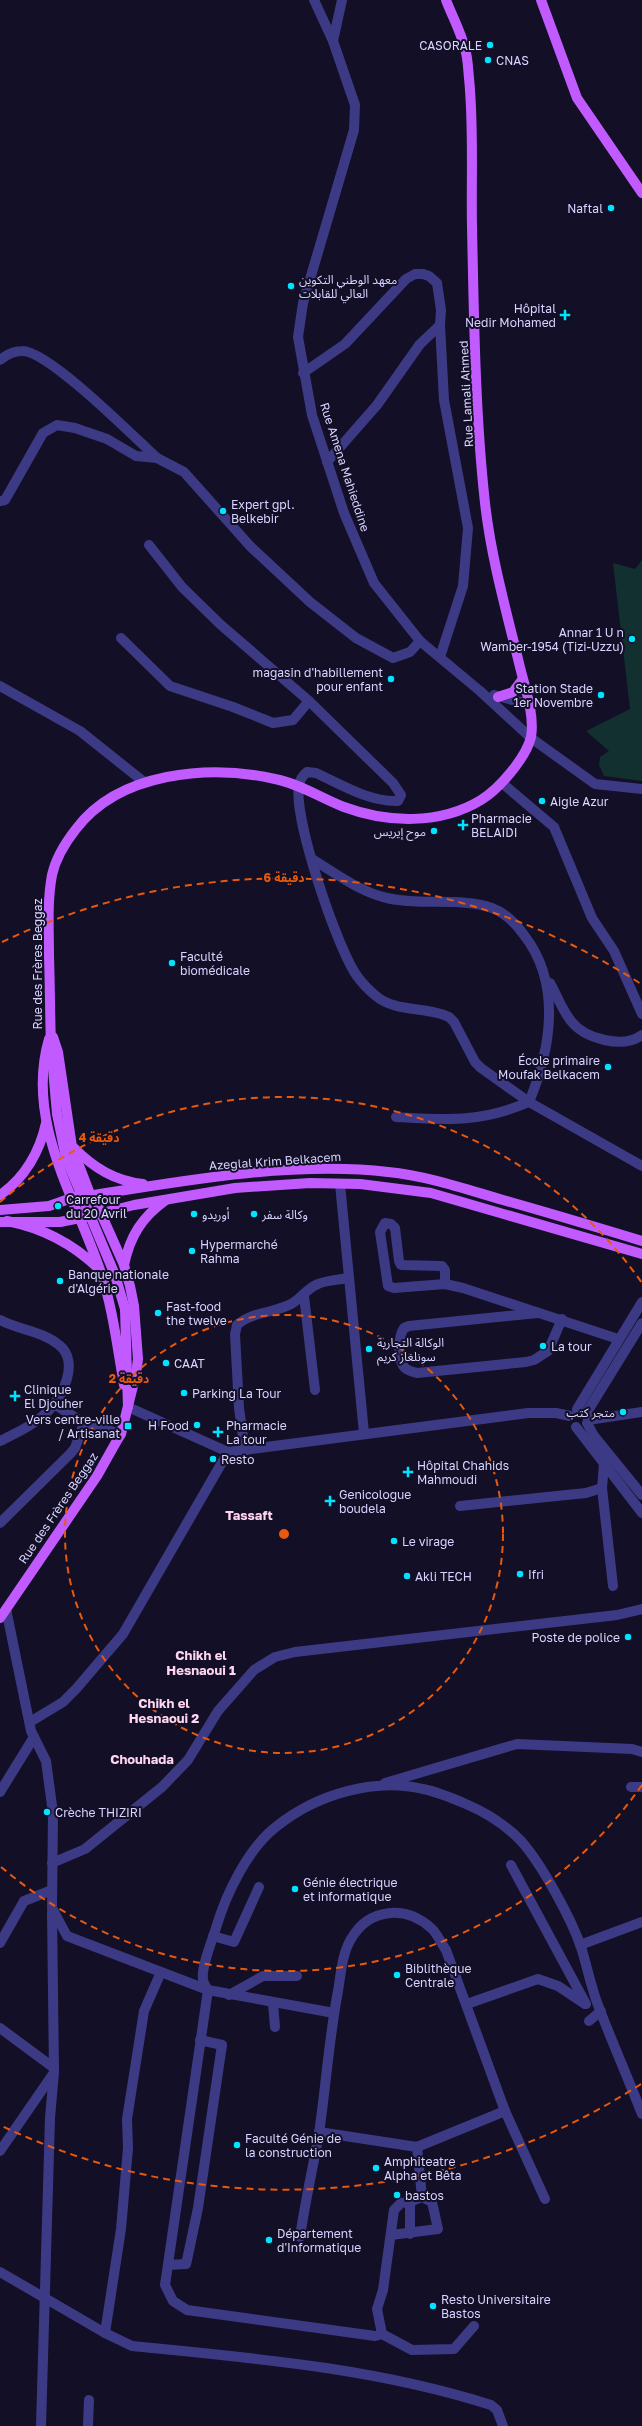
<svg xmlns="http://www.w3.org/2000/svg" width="642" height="2426" viewBox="0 0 642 2426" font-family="'Golos Text','Noto Sans Arabic',sans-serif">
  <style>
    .green { fill: #12302f }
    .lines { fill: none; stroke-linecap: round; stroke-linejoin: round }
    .minor { stroke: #3d3a85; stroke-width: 10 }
    .major { stroke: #c25bff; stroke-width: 10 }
    .major-bridge { stroke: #c25bff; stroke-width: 10 }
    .ring { fill: none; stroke: #e8590c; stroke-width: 2; stroke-dasharray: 7 5 }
    .poi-dot { fill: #00e5ff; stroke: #130f26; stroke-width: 1.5 }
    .labels { text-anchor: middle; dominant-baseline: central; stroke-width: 4; stroke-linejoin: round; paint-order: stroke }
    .poi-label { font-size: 12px; fill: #d9d4ff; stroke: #130f26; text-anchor: start }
    .street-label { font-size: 12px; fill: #d9d4ff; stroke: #130f26 }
    .neighbourhood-label { font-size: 13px; font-weight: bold; fill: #ffd6f0; stroke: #130f26 }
    .centre { fill: #e8590c; stroke: #130f26; stroke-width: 2 }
    .ring-label { font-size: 12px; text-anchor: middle; font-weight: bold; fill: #e8590c; stroke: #130f26; stroke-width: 4; stroke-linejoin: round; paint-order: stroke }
  </style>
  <rect width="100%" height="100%" fill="#130f26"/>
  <polygon class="green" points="642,560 642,781 604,776 599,765 600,757 609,751 586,731 630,709 613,563 635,569"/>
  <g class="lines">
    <g class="minor">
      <polyline points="314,0 333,41"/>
      <polyline points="342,0 333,41 355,105 354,130 303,303 298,337 312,415 344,513 374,583 420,641 480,691 531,738 595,784 642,789"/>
      <path d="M0 360C6 355 14 351 22 351 48 350 135 438 157 458"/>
      <polyline points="303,373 345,344 406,279 415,274 423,274 429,276 437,283 441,310 440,325 444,400 468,528 463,586 440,657"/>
      <polyline points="327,462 377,405 420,344 440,325"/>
      <polyline points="0,501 5,500 43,433 57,425 75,428 107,439 136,456 157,458 184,472 250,546 310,602 356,638 393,658 410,652 420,641"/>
      <path d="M149 545 182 587 221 625 309 701 393 783 401 795 398 801C369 802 342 785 316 773L307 772C302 776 300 779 299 785 293 818 337 948 357 976 362 983 370 991 376 996 396 1013 427 1006 449 1017L454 1022 475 1062 481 1068 529 1102 642 1166"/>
      <polyline points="121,638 170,686 233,707 273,723 293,720 309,701"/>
      <polyline points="0,686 80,731 144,782"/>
      <polyline points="494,695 528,704"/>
      <polyline points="502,783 554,827 592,918 614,951 642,1014"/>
      <path d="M312 859C335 873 360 892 387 898 420 906 461 897 492 908 506 913 516 924 524 935 562 984 551 1049 529 1102 480 1123 447 1120 396 1117"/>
      <path d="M550 983C557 995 562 1010 571 1021 585 1039 623 1049 642 1035"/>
      <polyline points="340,1184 364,1433"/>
      <polyline points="445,1284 445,1270 442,1266 401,1265 399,1261 395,1228 391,1224 385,1223 380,1232 388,1286 394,1288 445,1284 463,1288 618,1339"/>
      <polyline points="304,1296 315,1390"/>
      <path d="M538 1313 409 1326 404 1328C398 1337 397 1360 405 1368 408 1371 413 1372 417 1373L526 1362 534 1360 548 1351 562 1319"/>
      <path d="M0 1320C19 1330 42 1331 59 1345 80 1361 63 1398 47 1412 34 1425 16 1433 0 1441"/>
      <polyline points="54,1404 84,1423 121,1434"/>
      <polyline points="128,1407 228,1452 528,1413 556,1413 570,1416"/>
      <polyline points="577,1409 642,1302"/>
      <polyline points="587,1412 642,1323"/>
      <polyline points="588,1420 642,1412"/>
      <polyline points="587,1423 594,1436 642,1495"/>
      <polyline points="576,1427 642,1513"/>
      <path d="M245 1451 239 1408 235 1334 237 1325C251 1312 274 1313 291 1304 301 1299 307 1288 318 1284 327 1280 339 1280 348 1278"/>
      <polyline points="604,1464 602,1488 613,1586"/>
      <polyline points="460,1506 586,1493 602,1488"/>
      <polyline points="0,1523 70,1454 75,1448 84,1423"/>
      <polyline points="6,1609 31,1731 46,1761 53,1813 52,1908 67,1936 208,1990 165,2285 173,2301 187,2310 375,2336 382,2334 377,2309 383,2290 394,2210 401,2203 410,2202 422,2197 417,2147"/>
      <polyline points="30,1722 63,1702 76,1689 123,1634 228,1452"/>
      <polyline points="385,1783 517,1744 632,1749 642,1752"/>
      <polyline points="631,1787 642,1787"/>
      <polyline points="0,1792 34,1737"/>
      <polyline points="52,1863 85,1849 162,1787 188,1760 218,1711 254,1670 275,1657 295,1652 617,1615 642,1609"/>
      <polyline points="511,1865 586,2004"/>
      <polyline points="213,1936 234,1942 259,1887"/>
      <polyline points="0,1943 24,1901 52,1890"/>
      <polyline points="580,1945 642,1922"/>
      <polyline points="229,1995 263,1976 297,1976"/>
      <polyline points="273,2003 275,2027"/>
      <polyline points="467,2004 538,1979 558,1986 585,2004"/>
      <path d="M334 2013 208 1990C206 1987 203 1983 203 1979 201 1967 212 1941 216 1928 226 1894 248 1848 277 1826 316 1795 374 1777 423 1789 438 1792 452 1798 466 1804 487 1813 506 1825 522 1842 542 1865 571 1918 581 1947 587 1966 591 1987 598 2005 612 2042 628 2078 642 2114"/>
      <polyline points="589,2021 601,2011"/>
      <polyline points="0,2028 54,2068"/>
      <polyline points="319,2132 417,2147 505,2111"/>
      <polyline points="0,2151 53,2074"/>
      <polyline points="410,2202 410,2234"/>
      <polyline points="391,2235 438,2229 432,2202 422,2197"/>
      <path d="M300 2237C305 2202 313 2168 319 2133 326 2086 329 2038 338 1991 341 1973 342 1954 351 1939 369 1908 405 1905 431 1928 437 1933 441 1943 446 1950L505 2111 545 2199"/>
      <polyline points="168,2265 186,2264 187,2260 198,2208 222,2045 200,2040"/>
      <path d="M0 2272 105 2333 132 2346C253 2358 375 2368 491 2405L497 2410 503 2426"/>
      <polyline points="105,2333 121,2229 128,2148 127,2119 144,2011 161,1972"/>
      <polyline points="382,2334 412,2350 454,2349 474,2326"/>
      <polyline points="41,2426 50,2118 54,2072 52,1912"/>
      <polyline points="88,2426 89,2400"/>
    </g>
    <g class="major">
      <polyline points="541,0 577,98 642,193"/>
      <polyline points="498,697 513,692 522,680"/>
      <polyline points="53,1037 58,1052 72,1147 90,1194"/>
      <path d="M49 1039C25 1121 75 1196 100 1270 113 1308 117 1346 124 1385"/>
      <path d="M51 1046C50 1016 50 986 49 956 49 929 47 902 52 875 56 857 65 843 76 829 119 772 209 764 275 779 300 784 321 798 344 807 387 823 440 825 481 800 499 789 526 758 531 737 535 714 524 685 519 663 506 610 491 557 485 503 475 412 474 319 472 227 471 177 474 128 469 78 468 69 468 58 465 49 461 32 452 16 446 0"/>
      <path d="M74 1148C94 1168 115 1181 143 1184"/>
      <path d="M0 1195C25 1178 40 1151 46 1123"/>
      <path d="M94 1195C186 1180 296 1161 388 1172 428 1176 465 1189 503 1200 549 1213 596 1227 642 1241"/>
      <polyline points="0,1210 49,1206 86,1193 97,1198 99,1209 124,1265 130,1286 134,1306 138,1359 136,1374 121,1434 115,1444 97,1476 0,1618"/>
      <polyline points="79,1212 90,1216 134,1205 235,1188 310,1183 360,1184 431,1193 642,1254"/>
      <path d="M7 1221C43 1228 72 1243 98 1268"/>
      <polyline points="0,1222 60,1222 85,1217"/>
      <path d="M124 1265C130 1236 142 1217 166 1200"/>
    </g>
    <polyline class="major-bridge" points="51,1046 57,1114 66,1158 115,1275 125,1309 128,1407"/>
  </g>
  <g class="ring">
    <circle cx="284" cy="1534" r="219"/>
    <path d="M642 1785A437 437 0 0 1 0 1866M0 1202A437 437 0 0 1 642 1283"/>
    <path d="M641 2084A656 656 0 0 1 2 2126M2 942A656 656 0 0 1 641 984"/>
  </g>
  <g class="poi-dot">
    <circle cx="490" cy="45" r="4"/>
    <circle cx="488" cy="60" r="4"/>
    <circle cx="611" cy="208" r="4"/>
    <circle cx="291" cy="286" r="4"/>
    <path d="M563 309h4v4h4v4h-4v4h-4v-4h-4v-4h4z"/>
    <circle cx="223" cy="511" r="4"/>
    <circle cx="632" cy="639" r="4"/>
    <circle cx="391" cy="679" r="4"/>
    <circle cx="601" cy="695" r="4"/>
    <circle cx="542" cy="801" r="4"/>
    <path d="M461 819h4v4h4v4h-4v4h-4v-4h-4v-4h4z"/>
    <circle cx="434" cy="831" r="4"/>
    <circle cx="172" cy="963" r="4"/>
    <circle cx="608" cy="1067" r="4"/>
    <circle cx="58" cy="1206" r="4"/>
    <circle cx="194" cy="1214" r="4"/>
    <circle cx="254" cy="1214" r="4"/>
    <circle cx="192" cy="1251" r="4"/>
    <circle cx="60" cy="1281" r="4"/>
    <circle cx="158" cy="1313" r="4"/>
    <circle cx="543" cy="1346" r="4"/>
    <circle cx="369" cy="1349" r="4"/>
    <circle cx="166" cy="1363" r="4"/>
    <circle cx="184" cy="1393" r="4"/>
    <path d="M13 1390h4v4h4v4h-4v4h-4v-4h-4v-4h4z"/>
    <circle cx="623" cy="1412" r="4"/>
    <circle cx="197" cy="1425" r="4"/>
    <rect x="124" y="1422" width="8" height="8" rx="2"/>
    <path d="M216 1426h4v4h4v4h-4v4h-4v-4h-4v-4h4z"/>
    <circle cx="213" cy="1459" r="4"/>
    <path d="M406 1466h4v4h4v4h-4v4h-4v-4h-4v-4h4z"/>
    <path d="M328 1495h4v4h4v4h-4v4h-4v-4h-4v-4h4z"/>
    <circle cx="394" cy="1541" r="4"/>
    <circle cx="520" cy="1574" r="4"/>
    <circle cx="407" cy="1576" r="4"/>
    <circle cx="628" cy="1637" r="4"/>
    <circle cx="47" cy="1812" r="4"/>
    <circle cx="295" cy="1889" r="4"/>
    <circle cx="397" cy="1975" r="4"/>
    <circle cx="237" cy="2145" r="4"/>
    <circle cx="376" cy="2168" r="4"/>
    <circle cx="397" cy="2195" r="4"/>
    <circle cx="269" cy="2240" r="4"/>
    <circle cx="433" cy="2306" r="4"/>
  </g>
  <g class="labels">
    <g class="poi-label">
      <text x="482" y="45" text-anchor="end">CASORALE</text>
      <text x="496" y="60">CNAS</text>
      <text x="603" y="208" text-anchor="end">Naftal</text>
      <text x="299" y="279">معهد الوطني التكوين<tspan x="299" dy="14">العالي للقابلات</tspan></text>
      <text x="556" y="308" text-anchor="end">Hôpital<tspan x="556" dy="14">Nedir Mohamed</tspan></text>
      <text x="231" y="504">Expert gpl.<tspan x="231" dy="14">Belkebir</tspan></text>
      <text x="624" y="632" text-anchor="end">Annar 1 U n<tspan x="624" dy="14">Wamber-1954 (Tizi-Uzzu)</tspan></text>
      <text x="383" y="672" text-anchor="end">magasin d'habillement<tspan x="383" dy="14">pour enfant</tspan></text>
      <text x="593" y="688" text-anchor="end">Station Stade<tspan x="593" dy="14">1er Novembre</tspan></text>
      <text x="550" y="801">Aigle Azur</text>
      <text x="471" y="818">Pharmacie<tspan x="471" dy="14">BELAIDI</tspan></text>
      <text x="426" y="831" text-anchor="end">موح إيريس</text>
      <text x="180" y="956">Faculté<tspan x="180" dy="14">biomédicale</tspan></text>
      <text x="600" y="1060" text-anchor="end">École primaire<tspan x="600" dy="14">Moufak Belkacem</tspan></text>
      <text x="66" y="1199">Carrefour<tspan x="66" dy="14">du 20 Avril</tspan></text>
      <text x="202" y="1214">أوريدو</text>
      <text x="262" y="1214">وكالة سفر</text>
      <text x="200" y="1244">Hypermarché<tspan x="200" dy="14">Rahma</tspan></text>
      <text x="68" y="1274">Banque nationale<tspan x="68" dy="14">d'Algérie</tspan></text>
      <text x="166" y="1306">Fast-food<tspan x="166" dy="14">the twelve</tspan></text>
      <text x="377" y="1342">الوكالة التجارية<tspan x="377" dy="14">سونلغاز كريم</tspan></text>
      <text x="551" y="1346">La tour</text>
      <text x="174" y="1363">CAAT</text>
      <text x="24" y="1389">Clinique<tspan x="24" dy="14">El Djouher</tspan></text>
      <text x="192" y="1393">Parking La Tour</text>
      <text x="615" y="1412" text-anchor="end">متجر كتب</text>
      <text x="120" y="1419" text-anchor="end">Vers centre-ville<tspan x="120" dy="14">/ Artisanat</tspan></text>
      <text x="189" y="1425" text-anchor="end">H Food</text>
      <text x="226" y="1425">Pharmacie<tspan x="226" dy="14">La tour</tspan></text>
      <text x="221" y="1459">Resto</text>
      <text x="417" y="1465">Hôpital Chahids<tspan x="417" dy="14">Mahmoudi</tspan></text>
      <text x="339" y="1494">Genicologue<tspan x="339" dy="14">boudela</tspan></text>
      <text x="402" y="1541">Le virage</text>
      <text x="528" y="1574">Ifri</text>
      <text x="415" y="1576">Akli TECH</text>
      <text x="620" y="1637" text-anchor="end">Poste de police</text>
      <text x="55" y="1812">Crèche THIZIRI</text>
      <text x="303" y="1882">Génie électrique<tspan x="303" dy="14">et informatique</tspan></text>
      <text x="405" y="1968">Biblithèque<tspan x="405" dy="14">Centrale</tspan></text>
      <text x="245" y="2138">Faculté Génie de<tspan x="245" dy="14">la construction</tspan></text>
      <text x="384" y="2161">Amphiteatre<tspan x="384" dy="14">Alpha et Bêta</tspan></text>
      <text x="405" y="2195">bastos</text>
      <text x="277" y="2233">Département<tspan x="277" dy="14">d'Informatique</tspan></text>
      <text x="441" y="2299">Resto Universitaire<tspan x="441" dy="14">Bastos</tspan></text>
    </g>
    <g class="street-label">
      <text transform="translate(466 394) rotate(-93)">Rue Lamali Ahmed</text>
      <text transform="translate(345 467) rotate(72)">Rue Amena Mahieddine</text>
      <text transform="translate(37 964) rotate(-90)">Rue des Frères Beggaz</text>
      <text transform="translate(275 1161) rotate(-4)">Azeglal Krim Belkacem</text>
      <text transform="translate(58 1508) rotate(-56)">Rue des Frères Beggaz</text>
    </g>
    <g class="neighbourhood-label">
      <text x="249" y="1515">Tassaft</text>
      <text x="201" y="1655">Chikh el<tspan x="201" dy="15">Hesnaoui 1</tspan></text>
      <text x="164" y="1703">Chikh el<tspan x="164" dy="15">Hesnaoui 2</tspan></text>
      <text x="142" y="1759">Chouhada</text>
    </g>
  </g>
  <circle cx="284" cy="1534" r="6" class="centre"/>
  <g class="ring-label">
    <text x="284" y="882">6 دقيقة</text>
    <text x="99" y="1142">4 دقيقة</text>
    <text x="129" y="1383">2 دقيقة</text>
  </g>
</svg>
